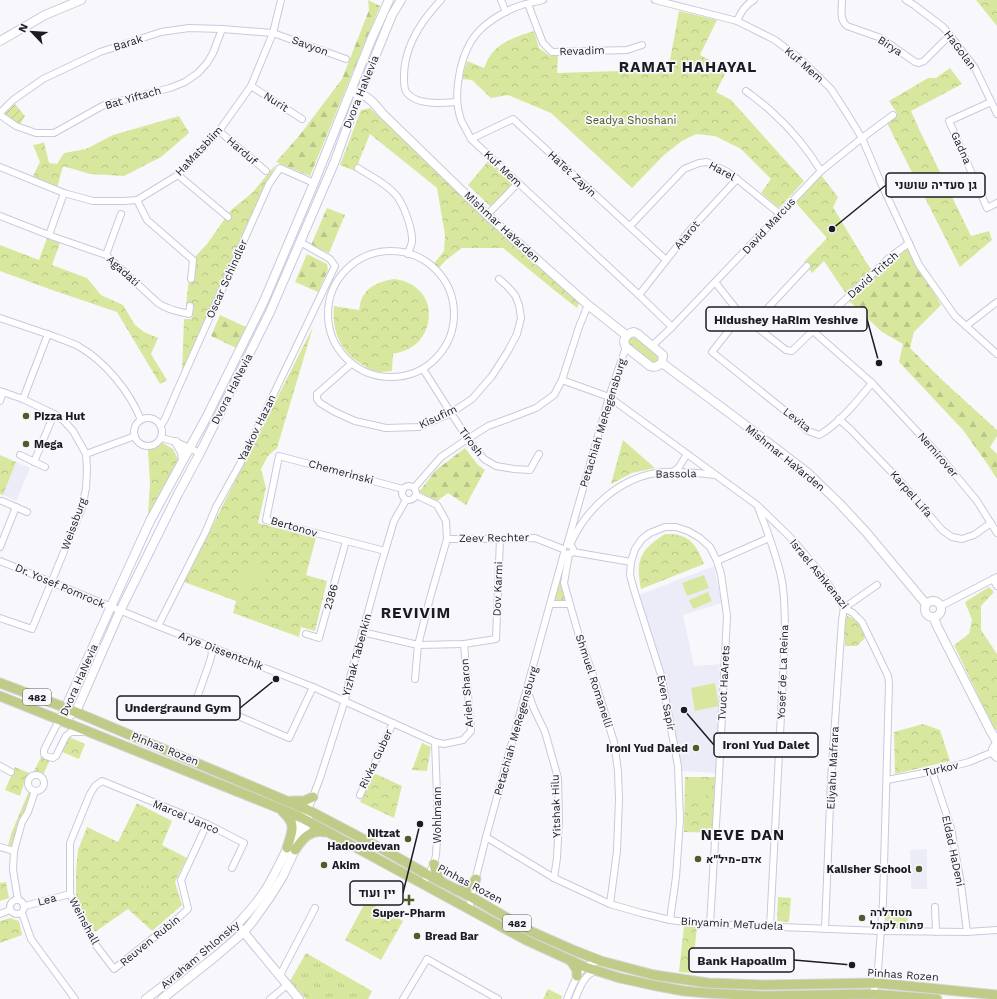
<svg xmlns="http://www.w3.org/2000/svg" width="997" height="999" viewBox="0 0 997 999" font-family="'Work Sans',Heebo,sans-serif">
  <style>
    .built { fill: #ebecf7 }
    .grass { fill: url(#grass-tufts) }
    .forest { fill: url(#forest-firs) }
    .park { fill: url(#park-crowns) }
    .garden { fill: url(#garden-furrows) }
    .pitch { fill: #d7e89e }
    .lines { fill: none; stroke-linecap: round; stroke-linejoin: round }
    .street-casing { stroke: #c8c9de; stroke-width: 8 }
    .secondary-casing { stroke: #c8c9de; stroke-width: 10 }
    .primary-casing { stroke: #d6d6d7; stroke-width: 11 }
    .street { stroke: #fff; stroke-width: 6 }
    .secondary { stroke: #fff; stroke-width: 8 }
    .primary { stroke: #bfcb86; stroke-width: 9 }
    .poi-dot { fill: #515b2a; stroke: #f8f8fc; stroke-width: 1.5 }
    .labels { text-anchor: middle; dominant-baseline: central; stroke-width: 3.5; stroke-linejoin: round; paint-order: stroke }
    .shield { fill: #f8f8fc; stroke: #5d5e64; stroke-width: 1 }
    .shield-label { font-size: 10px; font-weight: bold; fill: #1b1c23 }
    .street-label { font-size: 11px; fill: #1b1c23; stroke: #f8f8fc }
    .park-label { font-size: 11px; fill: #4b561f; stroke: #f8f8fc }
    .poi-label { font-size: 11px; font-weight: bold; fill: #1b1c23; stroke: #f8f8fc; text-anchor: start }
    .district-label { font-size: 15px; font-weight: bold; letter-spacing: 1px; fill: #1b1c23; stroke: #f8f8fc }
    .leader { fill: none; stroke: #1b1c23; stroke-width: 1.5 }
    .callout-dot { fill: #1b1c23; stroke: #f8f8fc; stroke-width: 1.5 }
    .callout { fill: #f8f8fc; stroke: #1b1c23; stroke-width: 1.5 }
    .callout-label { font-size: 12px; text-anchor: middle; font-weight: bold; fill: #1b1c23 }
  </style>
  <defs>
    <pattern id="grass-tufts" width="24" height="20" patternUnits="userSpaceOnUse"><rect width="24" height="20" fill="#d7e89e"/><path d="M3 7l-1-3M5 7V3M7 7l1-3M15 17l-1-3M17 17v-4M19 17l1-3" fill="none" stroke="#b8c688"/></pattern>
    <pattern id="forest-firs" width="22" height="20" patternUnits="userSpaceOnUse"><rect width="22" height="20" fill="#d7e89e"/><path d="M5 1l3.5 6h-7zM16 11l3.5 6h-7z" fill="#b8c688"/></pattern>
    <pattern id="park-crowns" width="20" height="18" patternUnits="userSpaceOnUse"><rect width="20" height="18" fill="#d7e89e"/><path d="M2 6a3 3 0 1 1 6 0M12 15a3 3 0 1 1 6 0" fill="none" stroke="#b8c688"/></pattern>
    <pattern id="garden-furrows" width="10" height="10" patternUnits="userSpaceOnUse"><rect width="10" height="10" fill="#d7e89e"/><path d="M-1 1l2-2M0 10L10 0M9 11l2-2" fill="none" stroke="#b8c688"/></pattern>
  </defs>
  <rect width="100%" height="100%" fill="#f8f8fc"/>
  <g class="built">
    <polygon points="16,462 30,468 16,501 3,495"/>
    <polygon points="714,566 722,603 683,615 694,666 723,664 717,773 681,771 681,764 639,595"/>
    <polygon points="927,849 927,889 911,889 910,850"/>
  </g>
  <g class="grass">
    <polygon points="632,336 636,336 660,355 659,360 656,363 652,364 629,345 628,342 629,338"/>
    <polygon points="29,791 33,793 13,847 8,846 11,834"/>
    <polygon points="306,953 372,991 368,999 306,999 290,981"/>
  </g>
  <g class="forest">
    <polygon points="368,0 380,6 310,176 276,162 299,136 342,79 369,10"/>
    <polygon points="327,208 345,215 329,253 311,245"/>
    <polygon points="907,245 941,305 914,332 910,348 941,379 997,430 997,436 990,447 997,454 997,479 988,465 963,430 899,362 903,344 882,332 847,299"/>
    <polygon points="307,254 327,264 328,270 318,292 295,282"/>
    <polygon points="220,315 246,327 236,348 211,336"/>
    <polygon points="465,448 478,465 485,470 466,505 448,493 437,501 419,492 436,470"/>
  </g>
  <g class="park">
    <polygon points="976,0 997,0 997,26"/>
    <path d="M679 11 717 20 700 55 727 70 716 92 731 100 804 181 779 208 761 193 771 179 741 149 715 136 696 134 682 141 664 155 632 188 551 113 508 95 491 98 472 80 462 79 467 61 484 68C486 64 487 60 490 56 499 42 518 36 534 31L539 48 550 56H558L557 73 649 70 670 60Z"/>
    <polygon points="950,68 962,84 911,111 919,129 971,236 989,231 992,240 960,267 887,123 897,113 889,101 928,78 936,78"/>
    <polygon points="370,108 579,303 577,308 554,290 503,248 462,248 446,260 437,270 432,266 444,251 445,235 437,188 370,134 355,171 340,165 361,110"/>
    <polygon points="179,116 189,133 161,157 124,176 90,174 63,166 56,192 31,180 40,162 33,145 39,144 44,142 49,163 57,164 64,153 86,149 113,135"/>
    <polygon points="489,160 513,184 492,208 468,185"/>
    <polygon points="276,164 182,373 184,319 192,319 194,306 186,304 191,261 207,244 231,210 252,193"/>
    <polygon points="821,175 838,197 833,207 866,262 874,273 848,297 824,261 812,273 804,262 827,238 795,202"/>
    <polygon points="47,238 60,243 52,265 87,278 101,295 123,305 135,325 144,332 158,338 151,354 167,380 160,384 117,312 52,290 0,271 0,245 39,260"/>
    <path d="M394 279C398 280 403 280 406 282 414 285 421 291 425 298 433 313 428 334 416 344 409 350 401 352 393 354L392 371C387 371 379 373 374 371 370 370 366 367 363 365 341 353 331 330 334 306L359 310C360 306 360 302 362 298 368 285 382 281 394 279Z"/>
    <polygon points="313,327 277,448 268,456 261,469 266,488 258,523 316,538 306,575 327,581 315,631 301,627 299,637 233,613 236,601 184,582"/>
    <polygon points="623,440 655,468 632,473 611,484"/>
    <polygon points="163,443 173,449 179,461 148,515 150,483 148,450 157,447"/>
    <polygon points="0,455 16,462 3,495 0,494"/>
    <path d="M665 534C689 533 696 544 704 564L641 589C635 560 640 550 665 534Z"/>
    <polygon points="565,555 568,555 562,588 566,601 552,602"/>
    <polygon points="989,587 994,592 981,606 981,630 997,654 997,730 994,729 954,645 969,634 972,620 965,602"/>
    <path d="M847 616C860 620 861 626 865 638L857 646H845V623Z"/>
    <polygon points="923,724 940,730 950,761 895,774 894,732"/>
    <polygon points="69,737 85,744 79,759 62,752"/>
    <polygon points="422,743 431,747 427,771 412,770"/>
    <polygon points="42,755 50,760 43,775 34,771"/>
    <polygon points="15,767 29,773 25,780 20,796 5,790"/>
    <polygon points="374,773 402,786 394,818 360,802"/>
    <polygon points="685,777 715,777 714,833 684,832"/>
    <polygon points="137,803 172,821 162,845 187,858 175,882 182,905 152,931 128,909 95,932 76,900 76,871 78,850 87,827 118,842"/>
    <polygon points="6,882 9,898 0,901 0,883"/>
    <polygon points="778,897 791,898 789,922 777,921"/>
    <polygon points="366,901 403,921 381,960 345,940"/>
    <polygon points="887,910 908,911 907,928 886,927"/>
    <polygon points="10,918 19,921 22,935 0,943 0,921"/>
    <polygon points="684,926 697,927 692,973 679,972"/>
    <polygon points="548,989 562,996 561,999 543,999"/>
  </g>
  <polygon class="garden" points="15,104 25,116 19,126 3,115"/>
  <g class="pitch">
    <polygon points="245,566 268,573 263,589 240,583"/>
    <polygon points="704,575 709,588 687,596 682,583"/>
    <polygon points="708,592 712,601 693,609 689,600"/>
    <polygon points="715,683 719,706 695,711 691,688"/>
    <polygon points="688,779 706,779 706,798 687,798"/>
    <polygon points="146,869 154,871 146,887 139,884"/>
  </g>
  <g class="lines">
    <defs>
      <g id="street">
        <path d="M441 0C421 21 403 49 404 79 404 84 404 90 407 93 418 106 443 103 457 102"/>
        <polyline points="501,0 506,12"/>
        <path d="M543 0C536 2 528 3 522 5 508 9 490 20 480 30 460 50 452 94 461 120 464 126 468 133 471 139L639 295 672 327"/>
        <polyline points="655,0 737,21 775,40 800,59 815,73 831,89 846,112 862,138 881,183 919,265 955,316 997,354"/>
        <path d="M842 0C842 10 839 19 847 26L881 38 915 62 919 63 924 61 950 35"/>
        <polyline points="906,0 914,5 943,27 950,35 975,68 997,114"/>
        <polyline points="528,4 536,25 543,43 552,52 627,50 642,45"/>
        <path d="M737 21C741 12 745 5 754 0"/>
        <polyline points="251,86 302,119"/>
        <path d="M746 91C755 98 765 105 773 113 791 129 808 150 821 171"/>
        <polyline points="991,102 949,121 987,208 997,203"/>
        <polyline points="0,113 13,100 43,79 100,52 161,32 189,28 222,29 273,33 346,59"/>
        <polyline points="0,115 16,126 36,133 54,133 104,105 170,88 185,82 198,73 207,63 213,53 222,29"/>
        <polyline points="219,131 266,171"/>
        <polyline points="471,139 513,119 666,260"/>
        <polyline points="0,167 64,193 93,201 124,201 137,200 178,175 219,131 251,86 273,33 281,0"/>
        <path d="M358 168C370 176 384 182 394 193 403 201 413 230 412 242 411 246 409 250 408 254"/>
        <polyline points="178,175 228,217"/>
        <polyline points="137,200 147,220 193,260 191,279"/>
        <polyline points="487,215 518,183"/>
        <path d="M0 216 54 237 106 255 158 303C168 310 177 311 189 314L190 306"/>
        <polyline points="630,226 684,169 699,163 707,162 726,171 737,179 780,214"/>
        <polyline points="49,235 64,193"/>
        <circle cx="391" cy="314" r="63"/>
        <polyline points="106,255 121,214"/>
        <polyline points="715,282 741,315 786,350 792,351 828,316 889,258 909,243"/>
        <polyline points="639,295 690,230 737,179"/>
        <path d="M741 315 712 352 794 418 808 431 819 435C837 426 859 399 872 383L813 331"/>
        <path d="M0 318C18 324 35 330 53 336 61 339 70 342 78 346 105 361 130 392 141 420"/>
        <polyline points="753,324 807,266"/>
        <polyline points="966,326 997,302"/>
        <polyline points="652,346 672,327 821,171 862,138 893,115"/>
        <polyline points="351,364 317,394 317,399 320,403 335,412 355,421 386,428 419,427 451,413 472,399 492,376 508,351 517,334 521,318 519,305 515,295 507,286 499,279"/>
        <polyline points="423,369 451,413 468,439 484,459 496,466 514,469 530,470 539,454"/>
        <polyline points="562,380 609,397 757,505 792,539 820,572 844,608 853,613 862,622 888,676 889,684 883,902 877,983 873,991 870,994"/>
        <polyline points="872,383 938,454 977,501 997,533"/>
        <polyline points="0,391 23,399 54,414 64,421 73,431 86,454 87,469 86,488 82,508 32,629 0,618"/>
        <polyline points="23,399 48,334"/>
        <polyline points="0,401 3,392"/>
        <circle cx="148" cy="432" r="14"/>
        <polyline points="839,419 851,430 901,482 942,530 952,537 962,539 974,535 991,523"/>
        <polyline points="161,425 165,419 176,393 269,184 280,168 314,183"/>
        <polyline points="162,438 176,442 200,453"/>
        <polyline points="86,454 135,436"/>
        <polyline points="20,455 45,467"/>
        <polyline points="34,462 54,414"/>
        <polyline points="673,472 679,467 687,454"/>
        <circle cx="409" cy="493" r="7"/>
        <polyline points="414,488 441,457 463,442 488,426 510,418 536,408 554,395 562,380 579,327 588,305"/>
        <polyline points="2,501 27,512"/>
        <path d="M758 507C767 531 777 555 782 581 785 599 785 619 785 638L770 927"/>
        <polyline points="447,539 500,539 535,538 563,549"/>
        <polyline points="567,545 609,397 626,347"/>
        <path d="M567 545C571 545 572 546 573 549V552"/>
        <path d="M570 545C586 508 621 476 663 472 680 471 698 473 715 475"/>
        <polyline points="0,547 16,507"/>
        <polyline points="385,551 266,520 279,456 403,489"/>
        <polyline points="566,554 572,553 573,552 631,562"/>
        <polyline points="569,554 564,583 579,636 593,675 614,742 618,771 619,799 617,851 610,904"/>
        <polyline points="0,561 158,626 313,687 435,742 444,744 463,740 471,731 464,644"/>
        <polyline points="717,561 769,538"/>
        <polyline points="993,579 997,586"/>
        <polyline points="551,604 569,604"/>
        <polyline points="941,606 997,577"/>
        <polyline points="844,608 877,585"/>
        <polyline points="158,626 206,531 216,507 240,464 335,266 330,259 300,242"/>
        <polyline points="362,632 418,645 464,644 496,639 500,539"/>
        <polyline points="306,634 319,638 346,541"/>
        <polyline points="210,646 212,653 210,661 197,698 289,738 313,687"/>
        <polyline points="415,679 418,645 430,598 447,539 446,521 437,505 416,495"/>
        <polyline points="527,690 534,709 545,732 558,778 559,818 557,858 554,878"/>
        <polyline points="60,720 55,728 44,750 44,754 46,756 53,758 56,756 66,736 71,732 84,732"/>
        <polyline points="0,766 11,772"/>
        <polyline points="932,771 951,828 961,884 967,932"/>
        <circle cx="36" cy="783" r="8"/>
        <polyline points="887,780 934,771 969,762 993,752"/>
        <polyline points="360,795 393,723"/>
        <polyline points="308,810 320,778 345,700 349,681 380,568 394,521 406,500"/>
        <polyline points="207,824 181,880 188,909 177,919 114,969 95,944 70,894 70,843 90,794 95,786 102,781 207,824 244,843 232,868"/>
        <polyline points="486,837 554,878 610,904 641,913 670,920 693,923 710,924 881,931 967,932 997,930"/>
        <polyline points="0,847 14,851"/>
        <polyline points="423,884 434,864 436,855 438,823 435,742"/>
        <circle cx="17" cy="907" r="7"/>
        <polyline points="18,900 13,870 14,851 22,822 28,812 35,791"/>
        <polyline points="25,906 70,894"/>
        <polyline points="935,907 936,932"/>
        <polyline points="470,910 470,904 471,897 486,837 564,553"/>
        <polyline points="22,913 31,939 75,999"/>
        <polyline points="0,914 10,910"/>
        <polyline points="670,920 676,877 680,820 678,766 661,675 634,590 630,575 631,562 635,549 642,539 650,533 665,527 676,527 688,531 700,538 710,547 717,561 721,574 727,616 719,775 710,924"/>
        <polyline points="825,929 831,780 842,620 844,608"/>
        <polyline points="280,975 315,908"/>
        <polyline points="270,999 287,985"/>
        <polyline points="403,999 427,959 498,999"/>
        <path d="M567 999C575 981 578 964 601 961"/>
        <path d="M575 999C580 988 583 976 595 971"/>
      </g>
      <g id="secondary">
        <polyline points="0,41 45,15 81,0"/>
        <path d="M355 93C367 94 375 104 382 113L487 215 588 305 626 335"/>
        <path d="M634 332 638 334 663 355 662 363C658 366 655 368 650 366L626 347C621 340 627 333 634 332Z"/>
        <polyline points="662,363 736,418 808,473 839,503 866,532 926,604"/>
        <polyline points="176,442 182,452 183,460"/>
        <circle cx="933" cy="609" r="8"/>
        <polyline points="934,618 937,626 990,730 997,742"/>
        <path d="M60 720C69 718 73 713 78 707L120 611 178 494 200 453 270 312 335 161 354 108 392 15 401 0"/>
        <polyline points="60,720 108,613 150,521 206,418 264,301 314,183 371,40 389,0"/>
        <polyline points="997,743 993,749 994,754 997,757"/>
        <polyline points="241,929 299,999"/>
        <path d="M146 999C188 966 234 936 264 892 279 869 289 842 302 818L305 814"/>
        <polyline points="162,999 216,956 244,932 253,921 270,897 283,876 305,828 308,821 308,814"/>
      </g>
      <g id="primary">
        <polyline points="0,683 66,708 308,810 386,851 428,875 471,897 530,931 573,950 601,961 654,975 708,983 764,985 877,983 997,995"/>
        <polyline points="0,696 271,805 302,818 526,940 585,967 620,978 652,985 684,991 707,993 763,996 870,994 937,999"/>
        <polyline points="292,801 304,801 313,797"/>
        <path d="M283 812C297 824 292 832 287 848"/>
        <path d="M295 850C302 839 310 829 325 832"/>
        <polyline points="434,864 436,873 441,882"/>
        <path d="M456 890C465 891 472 887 476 879"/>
        <polyline points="571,961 577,970 577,976"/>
      </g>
    </defs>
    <use href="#street" class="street-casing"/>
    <use href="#secondary" class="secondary-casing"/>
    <use href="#primary" class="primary-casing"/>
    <use href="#street" class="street"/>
    <use href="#secondary" class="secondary"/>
    <use href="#primary" class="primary"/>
  </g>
  <g class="poi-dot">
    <circle cx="26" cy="416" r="4"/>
    <circle cx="26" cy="444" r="4"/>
    <circle cx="696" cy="748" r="4"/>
    <circle cx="408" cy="839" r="4"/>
    <circle cx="698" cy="859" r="4"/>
    <circle cx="324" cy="865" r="4"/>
    <circle cx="919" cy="869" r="4"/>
    <path d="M407 894h4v4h4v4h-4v4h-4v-4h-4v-4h4z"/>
    <circle cx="862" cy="918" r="4"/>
    <circle cx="417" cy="936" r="4"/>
  </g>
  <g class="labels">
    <g class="shield">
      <rect x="23" y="689" width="28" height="16" rx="3"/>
      <rect x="503" y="915" width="28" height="16" rx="3"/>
    </g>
    <g class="shield-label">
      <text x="37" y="697">482</text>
      <text x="517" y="923">482</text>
    </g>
    <g class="street-label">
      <text transform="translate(128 43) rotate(-18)">Barak</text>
      <text transform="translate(310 46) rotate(20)">Savyon</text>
      <text transform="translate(890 46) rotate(33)">Birya</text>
      <text transform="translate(960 50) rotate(53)">HaGolan</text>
      <text transform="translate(582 51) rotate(-2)">Revadim</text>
      <text transform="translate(804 65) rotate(41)">Kuf Mem</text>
      <text transform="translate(361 92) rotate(-68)">Dvora HaNevia</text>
      <text transform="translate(133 98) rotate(-16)">Bat Yiftach</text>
      <text transform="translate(276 102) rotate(32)">Nurit</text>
      <text transform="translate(961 148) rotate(66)">Gadna</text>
      <text transform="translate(199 151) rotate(-47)">HaMatsbiim</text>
      <text transform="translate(242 151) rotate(41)">Harduf</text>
      <text transform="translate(503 169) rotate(43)">Kuf Mem</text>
      <text transform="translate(722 171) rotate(28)">Harel</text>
      <text transform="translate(572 174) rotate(43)">HaTet Zayin</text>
      <text transform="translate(769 226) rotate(-47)">David Marcus</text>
      <text transform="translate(502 227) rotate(43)">Mishmar HaYarden</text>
      <text transform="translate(687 235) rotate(-50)">Atarot</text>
      <text transform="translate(123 271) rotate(42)">Agadati</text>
      <text transform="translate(873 275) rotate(-42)">David Tritch</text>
      <text transform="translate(227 279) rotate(-66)">Oscar Schindler</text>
      <text transform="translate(232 389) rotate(-63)">Dvora HaNevia</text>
      <text transform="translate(438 417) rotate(-25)">Kisufim</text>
      <text transform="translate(797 420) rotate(38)">Levita</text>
      <text transform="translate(603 423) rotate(-73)">Petachiah MeRegensburg</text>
      <text transform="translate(257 428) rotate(-64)">Yaakov Hazan</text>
      <text transform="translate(471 442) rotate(53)">Tirosh</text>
      <text transform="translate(938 455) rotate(49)">Nemirover</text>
      <text transform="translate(785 458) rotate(39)">Mishmar HaYarden</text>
      <text transform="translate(341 472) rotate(15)">Chemerinski</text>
      <text transform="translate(676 474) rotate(-1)">Bassola</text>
      <text transform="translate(911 494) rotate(49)">Karpel Lifa</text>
      <text transform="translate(74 524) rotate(-70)">Weissburg</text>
      <text transform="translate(294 527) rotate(16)">Bertonov</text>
      <text transform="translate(494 538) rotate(-1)">Zeev Rechter</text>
      <text transform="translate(819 574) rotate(51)">Israel Ashkenazi</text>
      <text transform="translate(60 586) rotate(23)">Dr. Yosef Pomrock</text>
      <text transform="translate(498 589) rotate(-88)">Dov Karmi</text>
      <text transform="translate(331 597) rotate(-74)">2386</text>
      <text transform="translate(221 651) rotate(21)">Arye Dissentchik</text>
      <text transform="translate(357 655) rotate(-75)">Yizhak Tabenkin</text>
      <text transform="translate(783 672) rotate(-88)">Yosef de La Reina</text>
      <text transform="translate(79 680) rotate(-66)">Dvora HaNevia</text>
      <text transform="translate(594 681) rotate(72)">Shmuel Romanelli</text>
      <text transform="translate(724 683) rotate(-87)">Tvuot HaArets</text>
      <text transform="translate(467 693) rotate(-94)">Arieh Sharon</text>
      <text transform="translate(666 703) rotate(79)">Even Sapir</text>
      <text transform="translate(516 731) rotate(-74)">Petachiah MeRegensburg</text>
      <text transform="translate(165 749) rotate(22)">Pinhas Rozen</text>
      <text transform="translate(376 759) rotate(-65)">Rivka Guber</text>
      <text transform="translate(833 768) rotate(-87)">Eliyahu Mafrara</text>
      <text transform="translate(941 769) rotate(-13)">Turkov</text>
      <text transform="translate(556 806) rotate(-92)">Yitshak Hilu</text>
      <text transform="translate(437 815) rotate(-90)">Wohlmann</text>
      <text transform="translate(186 817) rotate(23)">Marcel Janco</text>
      <text transform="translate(953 851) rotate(78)">Eldad HaDeni</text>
      <text transform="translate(470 884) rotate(28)">Pinhas Rozen</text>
      <text transform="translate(47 900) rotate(-14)">Lea</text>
      <text transform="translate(84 921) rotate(62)">Weinshall</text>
      <text transform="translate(732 924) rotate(3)">Binyamin MeTudela</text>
      <text transform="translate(150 941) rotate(-39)">Reuven Rubin</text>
      <text transform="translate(200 955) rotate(-40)">Avraham Shlonsky</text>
      <text transform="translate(903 975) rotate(4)">Pinhas Rozen</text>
    </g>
    <g class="park-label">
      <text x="631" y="120">Seadya Shoshani</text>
    </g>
    <g class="poi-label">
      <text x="34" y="416">Pizza Hut</text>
      <text x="34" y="444">Mega</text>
      <text x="688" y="748" text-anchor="end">Ironi Yud Daled</text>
      <text x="400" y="833" text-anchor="end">Nitzat<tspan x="400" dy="13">Hadoovdevan</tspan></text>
      <text x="706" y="859">אדם-מיל"א</text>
      <text x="332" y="865">Akim</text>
      <text x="911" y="869" text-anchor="end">Kalisher School</text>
      <text x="870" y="912">מטודלרה<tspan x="870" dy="13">פתוח לקהל</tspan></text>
      <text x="409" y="913" text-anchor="middle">Super-Pharm</text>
      <text x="425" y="936">Bread Bar</text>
    </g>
    <g class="district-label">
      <text x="688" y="67">RAMAT HAHAYAL</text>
      <text x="416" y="613">REVIVIM</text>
      <text x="743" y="835">NEVE DAN</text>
    </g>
  </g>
  <path class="leader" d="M832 229L886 185M879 363L867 319M276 679L240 708M684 710L714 745M420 824L403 893M852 965L794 960"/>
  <g class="callout-dot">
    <circle cx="832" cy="229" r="4"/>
    <circle cx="879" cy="363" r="4"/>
    <circle cx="276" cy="679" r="4"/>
    <circle cx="684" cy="710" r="4"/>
    <circle cx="420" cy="824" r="4"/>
    <circle cx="852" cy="965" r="4"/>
  </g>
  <g class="callout">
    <rect x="886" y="173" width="99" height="24" rx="4"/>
    <rect x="706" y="307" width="161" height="24" rx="4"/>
    <rect x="117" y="696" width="123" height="24" rx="4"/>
    <rect x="714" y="733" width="104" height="24" rx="4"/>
    <rect x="350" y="881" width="53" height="24" rx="4"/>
    <rect x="689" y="948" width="105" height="24" rx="4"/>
  </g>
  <g class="callout-label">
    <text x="936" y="189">גן סעדיה שושני</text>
    <text x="786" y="324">Hidushey HaRim Yeshive</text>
    <text x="178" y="712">Undergraund Gym</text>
    <text x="766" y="749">Ironi Yud Dalet</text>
    <text x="377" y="897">יין ועוד</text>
    <text x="742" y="965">Bank Hapoalim</text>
  </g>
  <g transform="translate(32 32) rotate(295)" stroke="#f8f8fc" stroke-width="3" paint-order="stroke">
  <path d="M0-3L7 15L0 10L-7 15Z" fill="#1b1c23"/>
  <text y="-6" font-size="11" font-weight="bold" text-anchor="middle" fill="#1b1c23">N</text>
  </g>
</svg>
